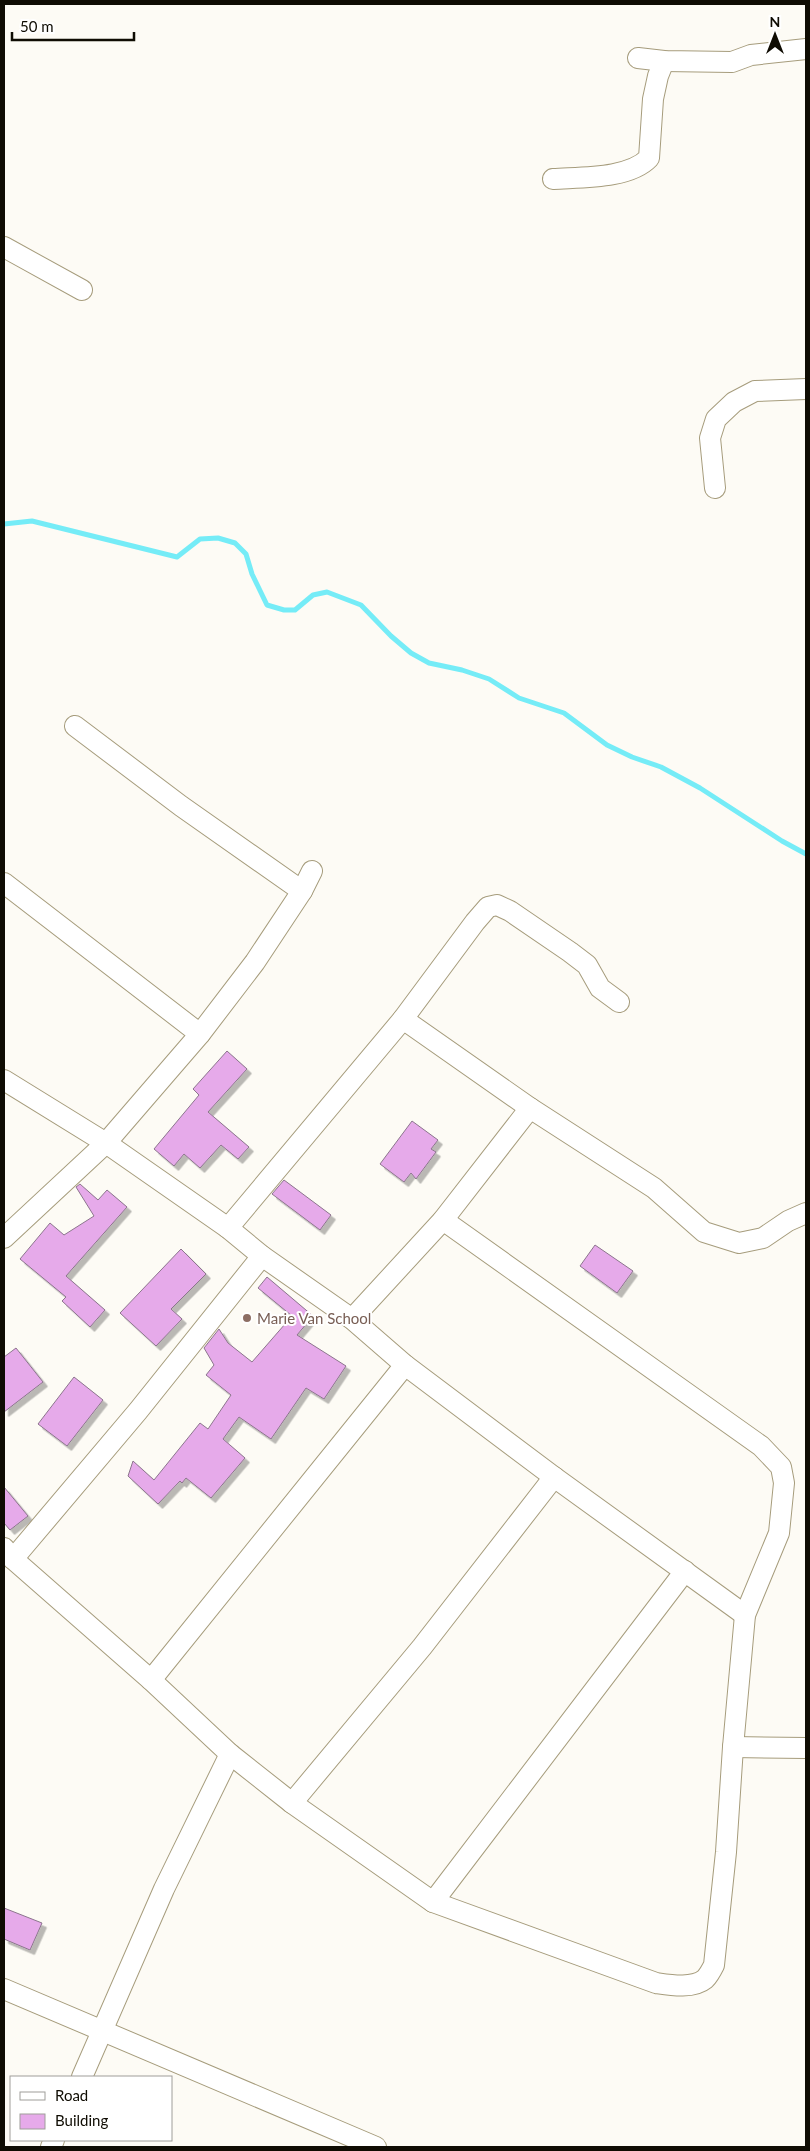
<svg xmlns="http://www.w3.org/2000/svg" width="810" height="2151" viewBox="0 0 810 2151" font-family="Lato,sans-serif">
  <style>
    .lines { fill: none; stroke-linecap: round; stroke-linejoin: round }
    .stream { stroke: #75ecf7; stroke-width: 5 }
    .building { fill: #e6aaea; stroke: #8c758d; filter: url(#shadow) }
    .minor-casing { stroke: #a69c7c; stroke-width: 22 }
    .minor { stroke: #fff; stroke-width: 20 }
    .education-dot { fill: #8d6e63; stroke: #fff; stroke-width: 2 }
    .labels { text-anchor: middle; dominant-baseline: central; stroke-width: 4; stroke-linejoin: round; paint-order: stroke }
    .education-label { font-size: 15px; fill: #785e54; stroke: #fff; text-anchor: start }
  </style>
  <defs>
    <filter id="shadow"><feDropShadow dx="4.5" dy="4.5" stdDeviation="0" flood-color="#0004"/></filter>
  </defs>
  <rect width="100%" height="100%" fill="#fdfbf5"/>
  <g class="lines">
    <polyline class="stream" points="4,524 32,521 177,557 200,539 218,538 235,543 246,554 252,574 267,605 284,610 295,610 313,595 327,592 361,605 391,636 411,653 429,663 462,670 489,679 519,698 564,713 607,745 632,757 661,767 700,788 782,841 806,854"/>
  </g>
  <g class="building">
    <polygon points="227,1051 247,1069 208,1112 249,1147 238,1159 221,1145 200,1168 184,1154 174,1166 154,1149 199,1095 193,1089"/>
    <polygon points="412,1121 438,1140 431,1149 436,1152 416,1179 411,1173 404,1182 380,1164"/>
    <polygon points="284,1180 331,1215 320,1230 272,1194"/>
    <polygon points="80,1184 98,1200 107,1190 127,1207 66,1276 105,1310 90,1327 62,1301 66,1297 20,1259 50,1223 64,1235 94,1216 76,1187"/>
    <polygon points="595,1245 633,1271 617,1293 580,1266"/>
    <polygon points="181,1249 206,1274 171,1309 182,1319 156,1346 120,1313"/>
    <polygon points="267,1277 313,1316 297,1335 346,1366 324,1399 306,1388 271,1439 239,1417 223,1439 245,1458 211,1498 186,1478 182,1483 180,1481 158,1504 128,1476 133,1461 154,1480 200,1423 208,1429 231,1395 206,1375 214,1365 204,1348 219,1329 228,1343 252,1362 292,1316 258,1288"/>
    <polygon points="16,1348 43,1382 4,1412 4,1357"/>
    <polygon points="74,1377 103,1400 67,1446 38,1424"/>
    <polygon points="4,1487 28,1516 10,1530 4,1523"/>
    <polygon points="4,1908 42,1923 30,1950 4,1939"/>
  </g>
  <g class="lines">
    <defs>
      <g id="minor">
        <polyline points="638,58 664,61 732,62 751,55 806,49"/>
        <path d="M553 179C581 177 629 179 649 158L653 99 658 76 664 61"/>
        <polyline points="4,247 82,290"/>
        <polyline points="715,488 710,438 716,419 734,402 755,391 806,389"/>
        <polyline points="75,726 181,806 302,891"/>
        <polyline points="4,883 200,1034"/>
        <polyline points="403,1019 530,1108 654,1188 704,1232 739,1243 763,1238 788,1221 806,1213"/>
        <polyline points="4,1080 106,1143 228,1228 262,1256 352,1319 405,1365 554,1477 745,1615"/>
        <polyline points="228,1228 403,1019 475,922 488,907 497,905 510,911 570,952 587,965 600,988 619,1002"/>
        <polyline points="4,1238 106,1143 200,1034 255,962 302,891 312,871"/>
        <polyline points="352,1319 443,1220 530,1108"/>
        <path d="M4 1548 13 1559 151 1680 230 1754 292 1803 433 1902 656 1983C670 1985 693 1989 705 1979 709 1975 712 1969 714 1965L726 1852 733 1747 745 1615 779 1533 784 1483 781 1467 761 1446 443 1220"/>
        <polyline points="13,1559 138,1411 262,1256"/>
        <polyline points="151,1680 405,1365"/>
        <polyline points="733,1747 806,1748"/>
        <polyline points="292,1803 422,1647 554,1477"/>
        <polyline points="433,1902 685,1571"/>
        <polyline points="4,1989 376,2147"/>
        <polyline points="82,2077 164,1889 230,1754"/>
        <polyline points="51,2147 54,2140"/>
      </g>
    </defs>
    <use href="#minor" class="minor-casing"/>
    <use href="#minor" class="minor"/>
  </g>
  <circle class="education-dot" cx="247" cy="1318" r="5"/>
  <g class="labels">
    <g class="education-label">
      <text x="257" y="1318">Marie Van School</text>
    </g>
  </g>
  <rect width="810" height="2151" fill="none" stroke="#0f0c03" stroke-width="10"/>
  <rect x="10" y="2076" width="162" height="65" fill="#ffffff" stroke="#9f9e9a"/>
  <rect x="20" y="2092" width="25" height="8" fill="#ffffff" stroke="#9f9e9a"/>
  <text x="55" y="2101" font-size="15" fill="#0f0c03">Road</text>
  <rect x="20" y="2114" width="25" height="15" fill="#e6aaea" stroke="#9f9e9a"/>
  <text x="55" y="2126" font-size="15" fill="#0f0c03">Building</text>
  <g transform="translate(775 35)" stroke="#ffffff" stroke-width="4" paint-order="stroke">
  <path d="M0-4L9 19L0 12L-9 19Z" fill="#0f0c03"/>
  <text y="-8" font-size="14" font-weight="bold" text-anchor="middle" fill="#0f0c03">N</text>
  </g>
  <path d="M12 32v8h122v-8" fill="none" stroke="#0f0c03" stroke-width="2.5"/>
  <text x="20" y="32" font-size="15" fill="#0f0c03" stroke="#ffffff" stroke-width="4" paint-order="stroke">50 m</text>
</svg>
